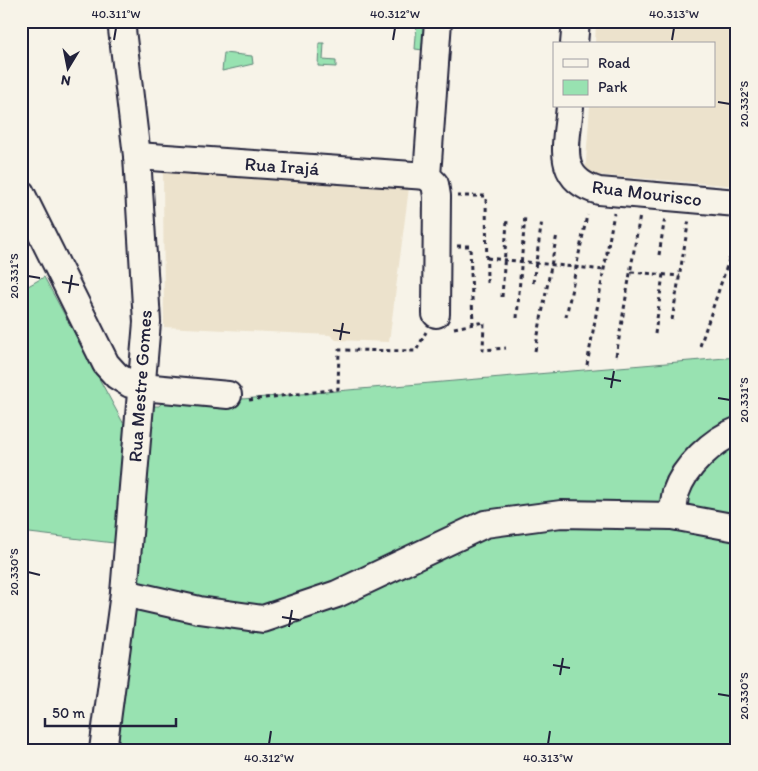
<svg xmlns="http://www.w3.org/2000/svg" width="758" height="771" viewBox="0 0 758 771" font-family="Itim,sans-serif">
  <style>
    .built { fill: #ece2cc }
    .green { fill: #98e2b1; stroke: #5d8276 }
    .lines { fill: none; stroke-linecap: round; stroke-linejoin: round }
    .minor-casing { stroke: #22223b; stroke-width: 30 }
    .path { stroke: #22223b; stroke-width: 3; stroke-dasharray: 4 4; stroke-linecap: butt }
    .minor { stroke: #f7f3e8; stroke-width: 26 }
    .ticks { fill: none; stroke: #22223b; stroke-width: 2 }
    .labels { text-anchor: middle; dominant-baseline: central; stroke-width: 4.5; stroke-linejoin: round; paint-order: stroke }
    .street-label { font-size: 19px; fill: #22223b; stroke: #f7f3e8 }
    .neatline { fill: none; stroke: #22223b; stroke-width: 2 }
    .ticks-label { font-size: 12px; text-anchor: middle; fill: #22223b }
  </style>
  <rect width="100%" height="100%" fill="#f7f3e8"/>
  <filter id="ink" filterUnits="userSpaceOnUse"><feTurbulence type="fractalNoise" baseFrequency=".02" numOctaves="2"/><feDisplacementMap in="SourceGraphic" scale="10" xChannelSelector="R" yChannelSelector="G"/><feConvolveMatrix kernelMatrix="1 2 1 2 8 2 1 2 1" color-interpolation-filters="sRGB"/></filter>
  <g filter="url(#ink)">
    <g class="built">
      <polygon points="596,21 737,21 737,186 585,174 590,106 714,106 714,44 595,44"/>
      <polygon points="190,163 410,180 389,342 336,340 330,335 164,327 163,172"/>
    </g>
    <g class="green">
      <polygon points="398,21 425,21 423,50 415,49 417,23"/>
      <polygon points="319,43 324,43 323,60 336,61 336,67 318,66"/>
      <polygon points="224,53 252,56 253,64 222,71"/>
      <polygon points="44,277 127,430 114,543 21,532 21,290"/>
      <polygon points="737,357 737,750 111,750 124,692 126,649 134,621 140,511 153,406 159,406 171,392 219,401"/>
    </g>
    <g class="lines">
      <defs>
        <g id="minor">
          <polyline points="574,44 576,21"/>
          <path d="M570 106C567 143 554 179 599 191L737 203"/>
          <polyline points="137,156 427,176"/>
          <polyline points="21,193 106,364 117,376 130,384 142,387 228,395"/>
          <polyline points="436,314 437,196 435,184 427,176 438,21"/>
          <path d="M672 516C674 508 674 499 676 492 684 467 713 440 737 431"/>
          <polyline points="124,593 199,610 263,619 337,594 485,524 561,514 672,516 737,528"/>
          <polyline points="103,750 124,593 147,322 137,156 121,21"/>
        </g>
      </defs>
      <use href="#minor" class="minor-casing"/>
      <g class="path">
        <polyline points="457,196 486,196 487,284"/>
        <polyline points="457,246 470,246 473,324"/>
        <polyline points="659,255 665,217"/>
        <polyline points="487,258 604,270"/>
        <polyline points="631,272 680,276"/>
        <polyline points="533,283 542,220"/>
        <polyline points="502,297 507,221"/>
        <polyline points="566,317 587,215"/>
        <polyline points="517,318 525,215"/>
        <polyline points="672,320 689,219"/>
        <polyline points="454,328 484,322 483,350 506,348"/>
        <polyline points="655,334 663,274"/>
        <polyline points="700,346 737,236"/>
        <polyline points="535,351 557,234"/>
        <polyline points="616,356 640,215"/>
        <polyline points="587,365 614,213"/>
        <polyline points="249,400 338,389 339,350 416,351 426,332"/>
      </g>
      <use href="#minor" class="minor"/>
    </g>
  </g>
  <path class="ticks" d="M114 40 116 28M393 40 395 28M672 40 674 28M718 102 730 104M28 276 40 278M62 282 79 285M69 293 72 275M333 330 350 333M340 340 343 323M604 378 621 381M611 388 614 371M718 398 730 400M28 572 40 575M282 617 299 620M289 627 292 610M553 665 570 668M560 675 563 658M718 694 730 696M269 744 271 731M548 744 550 731"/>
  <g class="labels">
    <g class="street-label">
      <text transform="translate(282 166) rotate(4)">Rua Irajá</text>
      <text transform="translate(647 193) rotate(7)">Rua Mourisco</text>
      <text transform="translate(140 386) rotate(-86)">Rua Mestre Gomes</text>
    </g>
  </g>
  <rect width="758" height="771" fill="none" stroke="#f7f3e8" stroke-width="55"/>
  <rect x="553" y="42" width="162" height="65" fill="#f7f3e8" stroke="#a29fa3"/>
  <rect x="563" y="59" width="25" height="8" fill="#f7f3e8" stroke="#a29fa3"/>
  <text x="598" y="68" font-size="15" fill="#22223b">Road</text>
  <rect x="563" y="80" width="25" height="15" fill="#98e2b1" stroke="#a29fa3"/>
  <text x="598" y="92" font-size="15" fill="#22223b">Park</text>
  <g transform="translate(68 68) rotate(190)" stroke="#f7f3e8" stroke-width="4" paint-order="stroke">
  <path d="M0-4L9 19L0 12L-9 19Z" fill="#22223b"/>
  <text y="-8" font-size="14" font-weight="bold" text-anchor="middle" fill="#22223b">N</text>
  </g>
  <path d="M45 718v8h131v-8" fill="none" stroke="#22223b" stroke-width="2.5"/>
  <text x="52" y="718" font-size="15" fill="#22223b" stroke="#f7f3e8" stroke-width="4" paint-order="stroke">50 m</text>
  <rect x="28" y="28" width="702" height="716" class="neatline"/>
  <g class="ticks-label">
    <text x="116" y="18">40.311°W</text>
    <text x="395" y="18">40.312°W</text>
    <text x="674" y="18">40.313°W</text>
    <text transform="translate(744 104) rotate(-90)" y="4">20.332°S</text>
    <text transform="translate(14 276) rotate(-90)" y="4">20.331°S</text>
    <text transform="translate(744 400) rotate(-90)" y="4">20.331°S</text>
    <text transform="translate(14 572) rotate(-90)" y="4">20.330°S</text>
    <text transform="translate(744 696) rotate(-90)" y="4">20.330°S</text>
    <text x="269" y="762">40.312°W</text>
    <text x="548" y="762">40.313°W</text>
  </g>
</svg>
